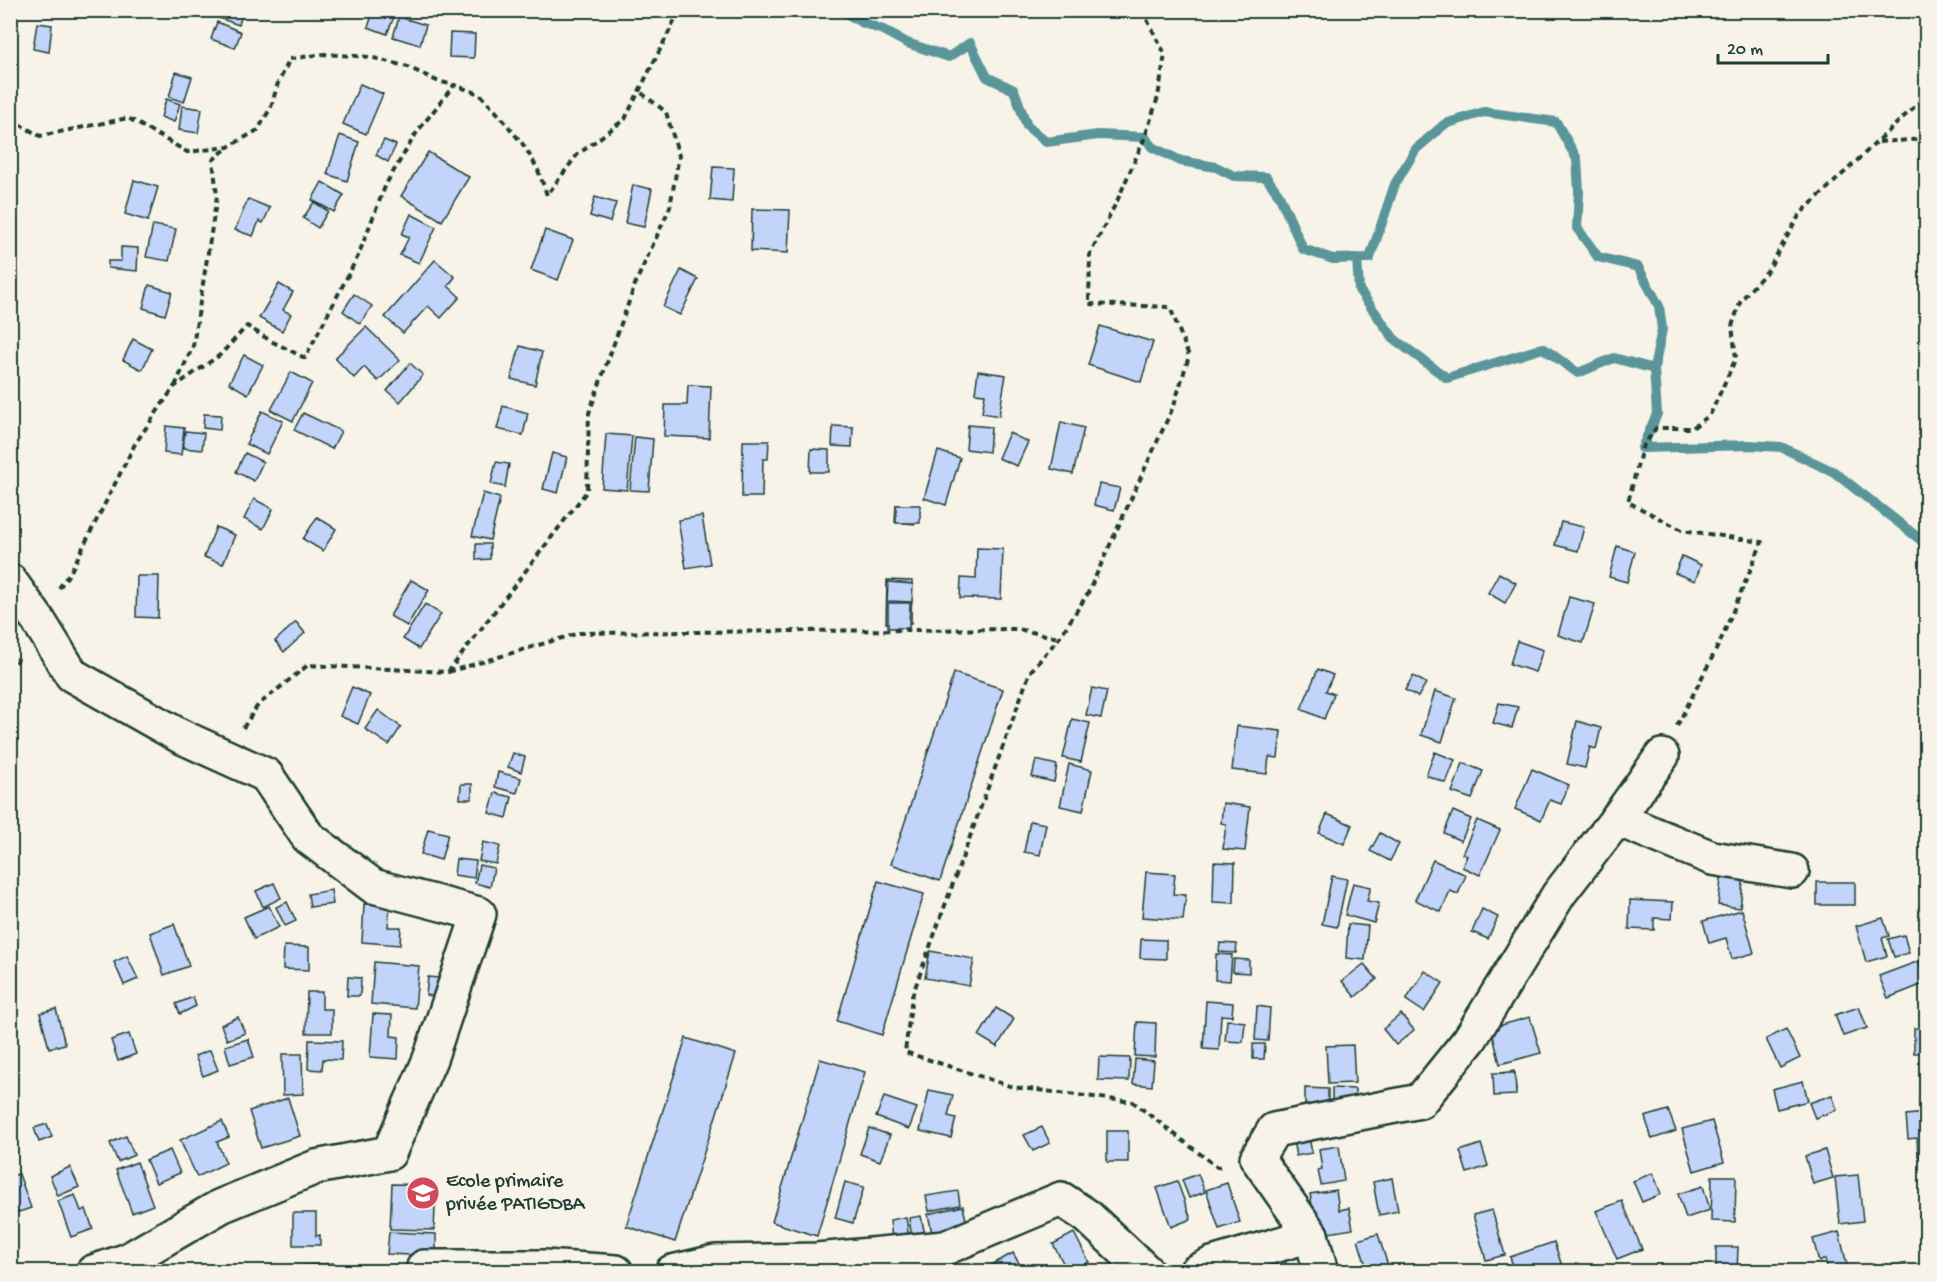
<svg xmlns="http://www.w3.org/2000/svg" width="1937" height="1282" viewBox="0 0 1937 1282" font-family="'Gochi Hand',sans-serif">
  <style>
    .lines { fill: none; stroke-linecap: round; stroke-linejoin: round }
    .stream { stroke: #5a9699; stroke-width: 10 }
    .building { fill: #c2d4f9; stroke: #1f3d34; stroke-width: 1.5 }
    .minor-casing { stroke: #1f3d34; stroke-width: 38 }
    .path { stroke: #1f3d34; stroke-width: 4; stroke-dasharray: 6 4.5; stroke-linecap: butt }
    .minor { stroke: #f7f3e8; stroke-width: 33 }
    .labels { text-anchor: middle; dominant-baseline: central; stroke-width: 5; stroke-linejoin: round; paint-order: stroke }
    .poi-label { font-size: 20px; fill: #1f3d34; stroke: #f7f3e8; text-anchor: start }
  </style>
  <rect width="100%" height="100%" fill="#f7f3e8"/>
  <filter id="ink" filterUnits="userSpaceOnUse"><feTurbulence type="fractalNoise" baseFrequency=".0167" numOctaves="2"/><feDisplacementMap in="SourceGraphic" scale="12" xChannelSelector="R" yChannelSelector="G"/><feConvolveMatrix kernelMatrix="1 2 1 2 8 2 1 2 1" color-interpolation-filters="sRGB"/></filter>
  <g filter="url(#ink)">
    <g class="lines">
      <g class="stream">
        <polyline points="841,10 861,22 883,30 907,43 949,57 970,43 987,77 1014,90 1027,126 1046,142 1098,135 1145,137 1152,147 1181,161 1216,167 1234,176 1266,177 1279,195 1303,249 1333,259 1370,258 1395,184 1416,149 1445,124 1484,112 1556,122 1577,159 1579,192 1577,228 1598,257 1638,267 1659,306 1662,329 1654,369 1657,414 1642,448 1749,445 1781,447 1834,472 1926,544"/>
        <polyline points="1357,258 1359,290 1394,339 1447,378 1543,348 1578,373 1614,358 1654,369"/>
      </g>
    </g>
    <g class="building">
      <polygon points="222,10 243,10 239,25 219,18"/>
      <polygon points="374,10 391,10 396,12 387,34 368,27"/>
      <polygon points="399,17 426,25 420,45 393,37"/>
      <polygon points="217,22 241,32 235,48 211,39"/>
      <polygon points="37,23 52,25 49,52 33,49"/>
      <polygon points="450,33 475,34 474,58 449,57"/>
      <polygon points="176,72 192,77 184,102 169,97"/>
      <polygon points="360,84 383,94 366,134 343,124"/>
      <polygon points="166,99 180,104 174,122 161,117"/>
      <polygon points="182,106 202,109 198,133 179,130"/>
      <polygon points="340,135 359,142 347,181 327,174"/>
      <polygon points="384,140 396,145 388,162 376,155"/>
      <polygon points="428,152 469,177 442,221 401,196"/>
      <polygon points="713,167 734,168 732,202 710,200"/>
      <polygon points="134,180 158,187 148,221 125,214"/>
      <polygon points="322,182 344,195 334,212 312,200"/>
      <polygon points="633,185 652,189 644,227 625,223"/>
      <polygon points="595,197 616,203 610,222 590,216"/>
      <polygon points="248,199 270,208 263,223 259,221 253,236 235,230"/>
      <polygon points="314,202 328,211 318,228 303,218"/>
      <polygon points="752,209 790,210 788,253 751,251"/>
      <polygon points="411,214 436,227 419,263 400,255 409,237 402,234"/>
      <polygon points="153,225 176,229 169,261 146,257"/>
      <polygon points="545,230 573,240 558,280 531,270"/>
      <polygon points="121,247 138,248 137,271 108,268 108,261 121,261"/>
      <polygon points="435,260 455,277 448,286 460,297 441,318 428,306 403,333 385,317"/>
      <polygon points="681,270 698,279 680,315 663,307"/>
      <polygon points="279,284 293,292 283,310 291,314 282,331 259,318"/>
      <polygon points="149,285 172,292 165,315 143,308"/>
      <polygon points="354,294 372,306 360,324 343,311"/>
      <polygon points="1100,326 1153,342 1141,382 1088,365"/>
      <polygon points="366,327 400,360 378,381 364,367 354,378 335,358"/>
      <polygon points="133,339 152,349 142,370 123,360"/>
      <polygon points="520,346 542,352 535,385 511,379"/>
      <polygon points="244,355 263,365 248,394 229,383"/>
      <polygon points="410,363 423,375 400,402 387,391"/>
      <polygon points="978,371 1006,375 999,416 982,413 985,394 975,393"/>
      <polygon points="291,372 312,383 293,421 271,410"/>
      <polygon points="688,385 711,386 709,438 664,436 665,405 687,405"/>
      <polygon points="503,406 528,413 523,435 497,429"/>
      <polygon points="262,411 283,421 267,454 246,444"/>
      <polygon points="303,413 341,431 332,449 294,430"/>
      <polygon points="204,414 221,415 220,430 203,428"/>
      <polygon points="1061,422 1084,428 1073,474 1051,469"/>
      <polygon points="968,425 991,427 989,452 966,449"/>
      <polygon points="166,426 184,428 181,455 164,453"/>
      <polygon points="833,426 853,427 852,447 832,446"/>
      <polygon points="185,431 204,433 202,450 183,448"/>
      <polygon points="1009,433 1028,442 1017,466 998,458"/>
      <polygon points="606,434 632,436 627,490 602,488"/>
      <polygon points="635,437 653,439 649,491 630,490"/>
      <polygon points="743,441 769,441 768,459 763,459 762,497 742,497"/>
      <polygon points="811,449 829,450 829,472 810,472"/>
      <polygon points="938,451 960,458 946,505 924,498"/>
      <polygon points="245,453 263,462 254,481 236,472"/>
      <polygon points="552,453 567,457 558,493 543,489"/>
      <polygon points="496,462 509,464 505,487 491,484"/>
      <polygon points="1099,484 1120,488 1114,510 1094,505"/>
      <polygon points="483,493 500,498 490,540 472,536"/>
      <polygon points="254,499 273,509 263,529 244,519"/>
      <polygon points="896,505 917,507 915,524 895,522"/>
      <rect x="896" y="505" width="24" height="18"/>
      <polygon points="702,516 710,564 686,568 678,520"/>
      <polygon points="317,517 336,529 323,551 303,539"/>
      <polygon points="1561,522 1584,527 1578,551 1555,545"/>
      <polygon points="216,527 235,535 223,564 204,557"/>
      <polygon points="476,544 490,544 490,559 476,560"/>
      <polygon points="1617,546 1635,552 1627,582 1609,577"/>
      <polygon points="977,548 1003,549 1001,599 960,598 961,578 976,579"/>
      <polygon points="1682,556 1701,565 1695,581 1675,573"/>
      <polygon points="1499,573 1516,583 1505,603 1488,593"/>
      <polygon points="137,576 159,576 158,618 136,617"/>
      <polygon points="411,580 429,590 407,626 390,616"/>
      <polygon points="887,580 912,581 911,624 886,623"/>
      <polygon points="888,582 913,584 912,602 887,601"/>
      <polygon points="1569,597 1595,604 1583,643 1558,635"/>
      <polygon points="888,603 910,603 909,628 888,628"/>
      <polygon points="425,604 441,614 419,649 403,639"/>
      <polygon points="296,622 305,633 284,652 275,641"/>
      <polygon points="1517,641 1543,650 1535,672 1510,664"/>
      <polygon points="1318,669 1333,675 1326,691 1334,694 1324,719 1301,709"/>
      <polygon points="954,673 1003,689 940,881 891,864"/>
      <polygon points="1413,676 1426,683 1418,697 1405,690"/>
      <polygon points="352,687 370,695 358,724 340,716"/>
      <polygon points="1092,688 1107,691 1101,718 1086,715"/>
      <polygon points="1435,691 1456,698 1442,742 1421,735"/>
      <polygon points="1499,703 1518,707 1512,728 1493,723"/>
      <polygon points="378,710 401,727 389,745 365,729"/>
      <polygon points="1072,719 1090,723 1081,762 1063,758"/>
      <polygon points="1577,721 1601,728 1596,749 1590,747 1585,768 1567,764"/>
      <polygon points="1237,726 1281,731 1278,758 1269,757 1267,774 1232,770"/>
      <polygon points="1435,752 1455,760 1446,783 1426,775"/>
      <polygon points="513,753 525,757 521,772 508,767"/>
      <polygon points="1036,760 1057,765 1054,782 1032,777"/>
      <polygon points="1463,763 1483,771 1472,799 1452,792"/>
      <polygon points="1069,764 1092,770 1083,811 1060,806"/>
      <polygon points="1532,769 1569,785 1561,804 1550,800 1541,820 1515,809"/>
      <polygon points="498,772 521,778 517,793 495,787"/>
      <polygon points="461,784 472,784 472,799 460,799"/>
      <polygon points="495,793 512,797 507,818 489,813"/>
      <polygon points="1223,803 1250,807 1245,851 1223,849 1226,824 1221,823"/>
      <polygon points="1453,811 1471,819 1461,841 1444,833"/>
      <polygon points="1327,814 1352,825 1344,844 1319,833"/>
      <polygon points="1477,820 1500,830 1480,875 1462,867 1467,856 1462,854"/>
      <polygon points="1030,821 1046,824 1040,855 1024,852"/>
      <polygon points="428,829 448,834 441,860 421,854"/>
      <polygon points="1380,833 1399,844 1390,861 1370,851"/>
      <polygon points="483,842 500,846 496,864 479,861"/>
      <polygon points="456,859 476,861 474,878 454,875"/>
      <polygon points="1433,860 1466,875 1458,894 1450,891 1441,912 1415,900"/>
      <polygon points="1214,862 1235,863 1234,903 1213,902"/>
      <polygon points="479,865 494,868 490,887 475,883"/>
      <polygon points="1722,871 1744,874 1740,908 1718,905"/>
      <polygon points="1146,872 1175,874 1173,894 1186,895 1183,920 1142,917"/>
      <polygon points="1332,876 1347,879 1337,927 1322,924"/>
      <polygon points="878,881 924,894 882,1035 837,1021"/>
      <rect x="1817" y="882" width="38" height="23"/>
      <polygon points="274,883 281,898 263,907 256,891"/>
      <polygon points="1353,883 1371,887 1367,901 1379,903 1374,923 1345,915"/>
      <polygon points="331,890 333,904 310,907 308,894"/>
      <polygon points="1630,900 1673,902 1672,919 1654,918 1654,930 1629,929"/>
      <polygon points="287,902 296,921 285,926 276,907"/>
      <polygon points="364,904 390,905 388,927 401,927 400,945 362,942"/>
      <polygon points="269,906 279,927 254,939 244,917"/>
      <polygon points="1482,909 1498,917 1488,939 1472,932"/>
      <polygon points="1742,910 1754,953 1732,959 1726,938 1709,943 1703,921"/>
      <polygon points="1883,918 1889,936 1882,938 1887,956 1866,962 1856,926"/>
      <polygon points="174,924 189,966 164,975 150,933"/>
      <polygon points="1348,924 1368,926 1365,960 1346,958"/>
      <polygon points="1904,935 1909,953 1894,957 1888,939"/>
      <polygon points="1141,939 1166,940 1166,959 1140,958"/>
      <polygon points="1220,943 1237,944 1236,953 1219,952"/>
      <polygon points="284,946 309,947 309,970 283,969"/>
      <polygon points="930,951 974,959 969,986 925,978"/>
      <polygon points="1216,954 1232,955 1230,981 1215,980"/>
      <polygon points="127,956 138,979 124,985 114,962"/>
      <polygon points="1234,959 1249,960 1249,973 1233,972"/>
      <polygon points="1919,961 1926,983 1888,998 1879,976"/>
      <polygon points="374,962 419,966 415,1008 371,1004"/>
      <polygon points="1364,964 1377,979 1355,997 1342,981"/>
      <polygon points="1425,971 1443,983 1424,1012 1406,1000"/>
      <polygon points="348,977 361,978 360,996 347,996"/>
      <polygon points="428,977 439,978 436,997 426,995"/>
      <polygon points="307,992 322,992 322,1009 332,1009 332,1033 306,1033"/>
      <polygon points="193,997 196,1006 180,1014 176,1004"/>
      <polygon points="1206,1001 1233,1003 1232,1016 1221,1015 1219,1050 1203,1049"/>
      <polygon points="1257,1006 1270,1008 1268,1041 1255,1040"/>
      <polygon points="1859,1007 1867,1028 1843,1036 1835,1015"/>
      <polygon points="996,1008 1014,1019 997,1047 979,1036"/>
      <polygon points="56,1009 65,1044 49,1048 40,1013"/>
      <polygon points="373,1014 392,1015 391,1036 399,1037 398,1059 370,1057"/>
      <polygon points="1401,1014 1414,1030 1396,1045 1383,1029"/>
      <polygon points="238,1017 245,1033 227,1040 221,1025"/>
      <polygon points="1530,1017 1541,1053 1500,1064 1491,1028"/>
      <polygon points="1227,1020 1245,1022 1243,1042 1225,1041"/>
      <polygon points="1137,1022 1156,1023 1155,1057 1135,1056"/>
      <rect x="1914" y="1028" width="12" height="25"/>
      <polygon points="1786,1029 1800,1058 1780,1068 1766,1039"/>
      <polygon points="129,1034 136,1054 118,1061 111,1040"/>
      <polygon points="686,1038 736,1054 675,1242 626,1226"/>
      <polygon points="248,1039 254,1057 230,1064 225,1046"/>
      <polygon points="309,1040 342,1041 341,1060 323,1059 322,1070 308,1069"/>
      <polygon points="1253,1044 1265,1044 1264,1059 1253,1059"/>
      <polygon points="1353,1045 1355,1083 1328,1084 1326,1046"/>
      <polygon points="210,1050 218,1070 203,1076 195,1056"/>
      <polygon points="282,1054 302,1054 303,1094 283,1095"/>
      <polygon points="1099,1057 1130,1058 1129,1081 1098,1080"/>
      <polygon points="820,1059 865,1072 817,1236 772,1222"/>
      <polygon points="1135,1059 1154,1061 1152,1086 1133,1084"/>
      <polygon points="1514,1071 1516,1091 1497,1093 1495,1074"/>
      <polygon points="1493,1073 1515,1073 1516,1095 1494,1096"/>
      <polygon points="1920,1077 1926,1077 1926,1110 1919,1109"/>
      <polygon points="1803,1081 1808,1101 1777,1109 1772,1089"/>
      <polygon points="1305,1088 1328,1089 1328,1109 1305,1108"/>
      <polygon points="1332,1088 1355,1089 1355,1106 1332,1106"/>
      <polygon points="929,1090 953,1095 948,1116 956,1118 951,1138 920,1131"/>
      <polygon points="1832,1095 1837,1110 1815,1118 1809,1103"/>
      <polygon points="884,1097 917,1108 909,1129 876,1117"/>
      <polygon points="288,1098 300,1136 261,1148 249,1111"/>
      <polygon points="1668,1110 1676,1131 1652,1139 1645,1117"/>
      <polygon points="1926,1113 1926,1155 1918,1156 1917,1138 1908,1139 1906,1115"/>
      <polygon points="222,1121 229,1137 217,1142 226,1163 197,1177 180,1140"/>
      <polygon points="1712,1121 1724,1162 1694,1171 1682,1129"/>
      <polygon points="47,1124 52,1137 39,1142 34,1128"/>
      <polygon points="1042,1127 1050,1143 1033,1151 1024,1135"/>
      <polygon points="869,1128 890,1135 880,1161 860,1154"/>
      <rect x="1107" y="1131" width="21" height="31"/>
      <polygon points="126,1136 134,1155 118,1162 110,1143"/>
      <polygon points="1309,1137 1312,1153 1296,1156 1293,1141"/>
      <polygon points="1481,1144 1488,1166 1467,1173 1460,1151"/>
      <polygon points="1339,1146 1344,1181 1321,1185 1318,1170 1322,1169 1319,1149"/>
      <polygon points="170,1150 180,1173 156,1183 146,1160"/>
      <polygon points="1825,1150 1833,1178 1813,1184 1805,1156"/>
      <polygon points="137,1162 153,1205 132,1213 116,1170"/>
      <polygon points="70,1167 79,1187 58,1196 50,1176"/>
      <polygon points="1653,1173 1661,1194 1642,1202 1633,1181"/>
      <polygon points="19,1174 31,1208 10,1215 10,1176"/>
      <polygon points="1198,1174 1205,1192 1189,1198 1182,1180"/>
      <polygon points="1858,1175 1863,1221 1840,1224 1835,1177"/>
      <polygon points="1712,1176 1736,1176 1735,1222 1711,1221"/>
      <polygon points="1392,1178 1398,1211 1379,1215 1373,1182"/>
      <polygon points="1177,1181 1191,1219 1171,1227 1157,1188"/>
      <polygon points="845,1182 864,1187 853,1223 835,1218"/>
      <polygon points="1227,1183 1240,1222 1219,1229 1206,1190"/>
      <polygon points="392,1184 436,1185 434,1230 390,1229"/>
      <polygon points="1703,1186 1710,1210 1686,1218 1678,1194"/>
      <polygon points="1336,1190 1339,1210 1349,1208 1353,1229 1317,1235 1310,1194"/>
      <polygon points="958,1191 960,1205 929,1211 926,1196"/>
      <polygon points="75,1195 81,1211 86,1209 93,1229 71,1237 58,1201"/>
      <polygon points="1622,1201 1642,1249 1617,1259 1596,1211"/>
      <polygon points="963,1206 967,1225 932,1233 928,1214"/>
      <polygon points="1492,1210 1505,1255 1486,1260 1473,1215"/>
      <polygon points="293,1213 316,1213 316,1236 320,1235 320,1245 293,1245"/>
      <polygon points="921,1216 925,1235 912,1238 909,1218"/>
      <polygon points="906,1217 909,1238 892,1240 890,1220"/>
      <polygon points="389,1232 436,1234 436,1256 387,1254"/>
      <polygon points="1839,1232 1848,1269 1828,1272 1825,1259 1819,1262 1813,1239"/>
      <polygon points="1074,1233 1089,1262 1071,1272 1068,1272 1053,1244"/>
      <polygon points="1378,1234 1389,1269 1381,1272 1368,1272 1358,1240"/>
      <polygon points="1554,1242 1564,1272 1515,1272 1510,1257"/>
      <polygon points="1716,1247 1738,1247 1737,1272 1716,1272"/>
      <polygon points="1013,1253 1024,1272 979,1272 1011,1254"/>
      <polygon points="1284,1257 1288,1272 1261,1272 1259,1263"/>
      <polygon points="333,1263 334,1272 299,1272 298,1266"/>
      <polygon points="1886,1265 1906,1266 1905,1272 1886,1272"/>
    </g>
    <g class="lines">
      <defs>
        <g id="minor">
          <polyline points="10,581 38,620 72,675 180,736 266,775 308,837 373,886 479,914 430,1059 389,1153 316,1167 221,1206 128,1260 93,1272"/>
          <polyline points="1617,819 1712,858 1792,871"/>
          <polyline points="425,1272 424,1267 544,1267 616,1272"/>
          <polyline points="672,1272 715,1262 817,1260 945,1248 1061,1199 1087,1216 1147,1272"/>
          <polyline points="1196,1272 1212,1264 1311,1235"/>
          <polyline points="1321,1272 1311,1235 1257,1158 1274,1130 1420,1101 1470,1039 1559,894 1617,819 1662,756"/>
        </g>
      </defs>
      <use href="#minor" class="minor-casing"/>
      <g class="path">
        <polyline points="1142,10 1165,54 1158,97 1145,137 1118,199 1090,254 1089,304 1170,307 1189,356 1174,405 1087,595 1059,638 1030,672 912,996 905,1052 1013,1087 1133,1102 1217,1167 1224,1166"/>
        <polyline points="10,119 40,136 128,118 187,152 228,147 258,130 271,107 278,83 290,59 324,54 370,57 408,67 437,81 454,85"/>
        <polyline points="1879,142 1926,139"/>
        <polyline points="175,386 193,346 217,196 213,160 227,148"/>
        <polyline points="59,588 71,571 135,444 174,387 220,355 247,326 271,341 305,358 358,256 386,184 417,132 454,85 480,94 499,115 525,147 538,170 547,195 577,155 625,119 680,10"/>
        <polyline points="10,672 19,657"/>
        <polyline points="448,672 579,633 1018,629 1059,638"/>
        <polyline points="1677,726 1720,642 1762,542 1682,530 1628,502 1642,448 1656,428 1692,428 1710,415 1736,358 1732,326 1741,300 1768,270 1800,214 1926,96"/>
        <polyline points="243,728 258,705 308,665 448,672 587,491 589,413 636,282 670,207 679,156 666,112 639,91"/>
      </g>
      <use href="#minor" class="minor"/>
    </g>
  </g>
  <defs>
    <symbol id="school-disc" viewBox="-11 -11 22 22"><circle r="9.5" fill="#d1495b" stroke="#f7f3e8"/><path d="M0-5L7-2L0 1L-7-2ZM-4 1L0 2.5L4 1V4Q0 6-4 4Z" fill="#fff"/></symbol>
  </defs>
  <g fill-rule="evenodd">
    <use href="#school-disc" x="404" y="1174" width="38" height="38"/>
  </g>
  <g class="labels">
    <g class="poi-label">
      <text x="446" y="1182">Ecole primaire<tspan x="446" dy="23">privée PATIGDBA</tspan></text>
    </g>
  </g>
  <rect width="1937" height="1282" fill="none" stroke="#f7f3e8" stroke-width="36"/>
  <rect x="18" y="18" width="1901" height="1246" fill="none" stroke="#1f3d34" stroke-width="2" filter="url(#ink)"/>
  <path d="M1718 54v9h110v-9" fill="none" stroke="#1f3d34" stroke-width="3"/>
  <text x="1727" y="54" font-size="18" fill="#1f3d34" stroke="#f7f3e8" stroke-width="4.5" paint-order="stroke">20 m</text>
</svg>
